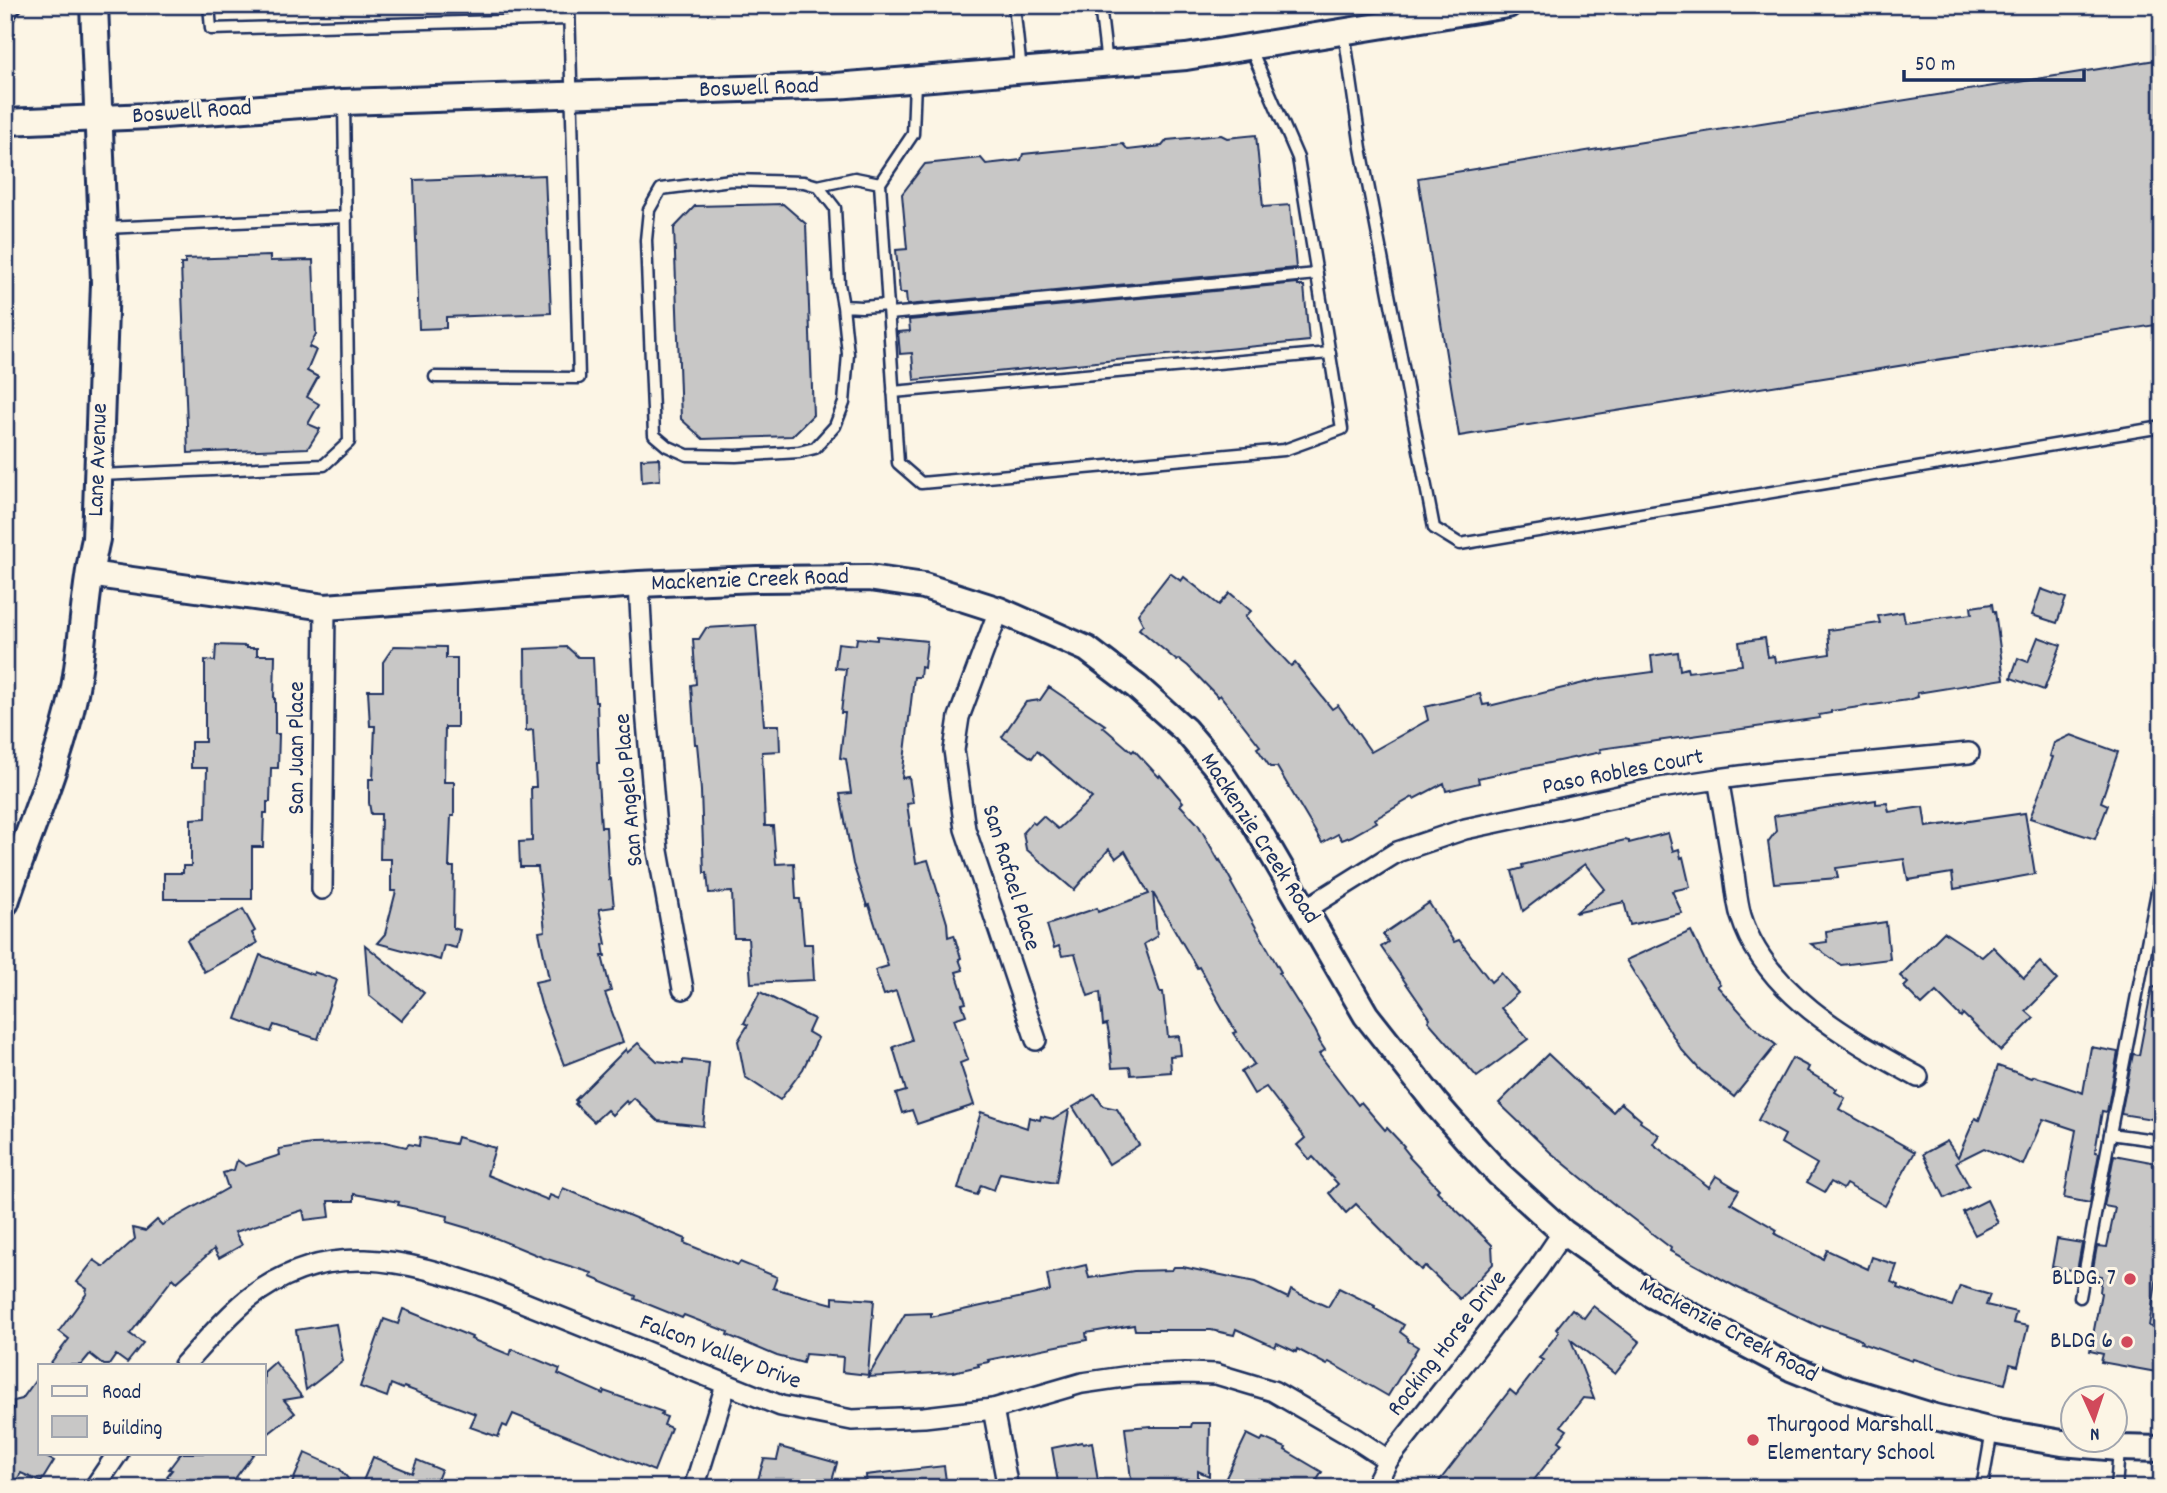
<svg xmlns="http://www.w3.org/2000/svg" width="2167" height="1493" viewBox="0 0 2167 1493" font-family="Dekko,sans-serif">
  <style>
    .building { fill: #c8c7c6; stroke: #1b2f5e; stroke-width: 2 }
    .lines { fill: none; stroke-linecap: round; stroke-linejoin: round }
    .service-casing { stroke: #1b2f5e; stroke-width: 15 }
    .minor-casing { stroke: #1b2f5e; stroke-width: 24 }
    .tertiary-casing { stroke: #1b2f5e; stroke-width: 30 }
    .secondary-casing { stroke: #1b2f5e; stroke-width: 32 }
    .service { stroke: #fcf5e5; stroke-width: 10 }
    .minor { stroke: #fcf5e5; stroke-width: 19 }
    .tertiary { stroke: #fcf5e5; stroke-width: 24 }
    .secondary { stroke: #fcf5e5; stroke-width: 26 }
    .poi-dot { fill: #d1495b; stroke: #fcf5e5; stroke-width: 2.5 }
    .labels { text-anchor: middle; dominant-baseline: central; stroke-width: 6; stroke-linejoin: round; paint-order: stroke }
    .street-label { font-size: 24px; fill: #1b2f5e; stroke: #fcf5e5 }
    .poi-label { font-size: 24px; fill: #1b2f5e; stroke: #fcf5e5; text-anchor: end }
  </style>
  <rect width="100%" height="100%" fill="#fcf5e5"/>
  <filter id="ink" filterUnits="userSpaceOnUse"><feTurbulence type="fractalNoise" baseFrequency=".0143" numOctaves="2"/><feDisplacementMap in="SourceGraphic" scale="14" xChannelSelector="R" yChannelSelector="G"/><feConvolveMatrix kernelMatrix="1 2 1 2 8 2 1 2 1" color-interpolation-filters="sRGB"/></filter>
  <g filter="url(#ink)">
    <g class="building">
      <polygon points="2162,59 2162,324 1459,436 1418,178"/>
      <polygon points="1221,135 1227,138 1256,135 1263,207 1290,205 1296,268 907,305 906,293 900,293 896,250 907,249 902,194 925,164 981,158 986,164 1021,160 1023,154 1123,144 1128,150 1162,146 1167,140"/>
      <polygon points="545,175 551,313 446,317 446,328 419,329 414,180"/>
      <polygon points="783,204 806,224 813,415 792,436 703,439 681,419 674,228 695,206"/>
      <polygon points="270,256 270,261 313,260 316,334 309,347 316,350 307,371 318,377 307,397 319,404 308,424 320,429 308,448 188,453 181,264 185,264 185,259"/>
      <polygon points="1298,283 1298,286 1304,286 1309,341 914,380 912,353 900,354 898,332 910,331 909,320"/>
      <polygon points="659,458 660,480 642,482 641,459"/>
      <polygon points="1170,573 1181,581 1184,577 1219,605 1230,593 1251,611 1245,617 1291,666 1295,663 1332,709 1338,705 1371,752 1428,720 1425,707 1480,694 1483,705 1489,704 1489,706 1600,679 1653,672 1651,656 1678,652 1680,670 1687,668 1688,672 1742,665 1739,642 1765,638 1768,657 1774,656 1775,662 1830,654 1828,630 1880,623 1878,616 1903,612 1905,622 1972,614 1971,607 1992,604 1993,611 1995,611 2004,679 1917,693 1918,697 1908,700 1831,711 1831,713 1819,715 1820,718 1600,749 1601,752 1478,778 1479,783 1446,791 1444,783 1414,799 1413,797 1375,819 1377,822 1352,836 1342,840 1338,834 1322,843 1277,767 1270,767 1257,748 1260,746 1220,695 1218,697 1188,666 1179,659 1177,661 1139,629 1143,624 1138,614"/>
      <polygon points="2041,589 2066,598 2057,623 2032,615"/>
      <polygon points="756,625 764,725 779,725 780,751 762,752 765,826 773,826 776,864 794,863 796,899 800,899 804,944 812,944 814,980 751,983 748,938 734,938 732,892 709,893 707,873 704,873 701,791 698,754 697,744 695,744 691,685 696,684 693,639 699,639 706,628"/>
      <polygon points="877,636 927,641 924,668 921,667 920,677 914,677 902,778 909,777 913,803 907,804 916,863 928,860 947,923 948,937 954,935 961,958 959,959 963,970 956,972 966,1003 962,1004 966,1015 954,1019 968,1060 960,1063 974,1105 917,1124 912,1110 902,1113 896,1094 906,1091 893,1047 912,1040 896,991 884,995 875,970 888,966 869,905 867,906 853,864 840,794 851,793 846,759 840,758 845,713 841,713 846,669 835,668 838,643 856,645 857,638 877,640"/>
      <polygon points="2038,637 2061,645 2044,690 2011,678 2018,658 2028,662"/>
      <polygon points="216,645 246,646 246,648 257,648 257,655 275,655 274,699 275,699 275,734 279,734 278,768 271,768 270,802 267,802 267,813 264,813 263,847 252,847 252,899 164,899 164,873 183,873 183,866 191,866 191,819 206,818 207,768 191,768 191,742 205,742 205,660 215,661"/>
      <polygon points="394,646 446,647 446,658 457,658 457,727 445,727 444,782 454,782 454,816 451,816 449,867 454,867 453,928 460,930 456,948 444,945 440,960 377,943 385,934 396,891 391,891 391,859 380,859 381,814 371,814 369,803 369,779 373,779 375,726 370,726 368,690 383,690 383,662"/>
      <polygon points="567,647 578,657 593,657 595,702 597,702 599,763 597,763 601,827 606,827 609,880 611,879 614,907 599,909 606,944 603,945 605,956 602,956 611,991 605,993 623,1042 564,1065 541,1004 535,982 549,979 539,932 545,931 538,867 520,867 519,842 532,841 531,787 536,787 533,730 526,731 525,649"/>
      <polygon points="1049,687 1105,725 1103,727 1132,752 1134,750 1159,777 1160,775 1183,802 1180,805 1198,824 1219,861 1220,860 1232,882 1231,883 1281,972 1279,973 1315,1030 1320,1040 1319,1041 1325,1050 1319,1054 1358,1105 1361,1102 1385,1130 1387,1128 1404,1146 1403,1147 1410,1156 1409,1157 1439,1189 1437,1191 1492,1245 1493,1264 1460,1299 1425,1266 1421,1270 1356,1204 1346,1213 1329,1193 1338,1184 1313,1157 1310,1160 1297,1145 1305,1138 1266,1087 1254,1094 1241,1072 1254,1064 1233,1033 1236,1032 1199,967 1197,968 1153,893 1157,936 1144,944 1160,992 1163,992 1168,1037 1179,1036 1181,1055 1170,1056 1171,1072 1131,1075 1130,1067 1112,1068 1109,1034 1107,1024 1103,1025 1100,992 1088,996 1075,954 1062,956 1059,946 1054,948 1047,925 1097,908 1098,912 1149,894 1125,851 1116,858 1109,849 1074,890 1026,849 1023,832 1032,822 1035,824 1043,816 1058,829 1092,798 1037,751 1032,758 1002,737 1026,702 1040,700"/>
      <polygon points="2071,735 2118,752 2101,802 2108,805 2095,839 2030,818 2053,757 2050,756 2054,743"/>
      <polygon points="1876,800 1876,804 1887,803 1889,812 1923,807 1926,827 2025,813 2035,874 1954,889 1952,873 1908,880 1904,859 1836,868 1838,878 1774,883 1768,842 1776,831 1774,816"/>
      <polygon points="1668,833 1673,851 1679,849 1681,858 1683,857 1690,887 1672,891 1682,913 1630,925 1624,902 1575,913 1605,889 1585,864 1523,911 1512,871 1523,868 1522,865 1625,840 1629,841 1629,843"/>
      <polygon points="1429,903 1454,942 1459,940 1491,982 1501,973 1518,993 1501,1008 1528,1039 1477,1077 1428,1021 1430,1018 1381,947 1388,942 1383,934"/>
      <polygon points="243,909 255,931 252,933 257,943 204,972 187,940"/>
      <polygon points="1886,922 1890,959 1841,965 1811,944 1827,942 1826,931"/>
      <polygon points="1691,931 1707,965 1720,984 1717,986 1755,1028 1776,1045 1734,1097 1700,1070 1681,1049 1626,960"/>
      <polygon points="1944,932 1982,957 1993,947 2024,978 2040,962 2057,980 2026,1011 2034,1018 2001,1051 1963,1014 1961,1017 1936,992 1922,1005 1904,987 1908,983 1900,976"/>
      <polygon points="365,945 424,993 401,1021 369,995"/>
      <polygon points="260,955 313,975 314,972 337,980 318,1039 274,1025 271,1032 236,1019"/>
      <polygon points="2152,987 2162,988 2162,1118 2159,1118 2158,1120 2121,1114 2133,1054 2139,1055"/>
      <polygon points="760,992 814,1019 808,1032 818,1038 803,1069 780,1100 745,1077 738,1041 748,1025 744,1023"/>
      <polygon points="638,1043 657,1061 683,1064 683,1060 709,1063 703,1126 658,1121 634,1098 628,1104 626,1101 612,1115 607,1110 594,1122 575,1104 577,1102 575,1100 626,1049 627,1053"/>
      <polygon points="2091,1047 2118,1052 2107,1112 2102,1111 2095,1152 2099,1153 2090,1203 2064,1198 2076,1130 2043,1119 2023,1165 1984,1148 1956,1162 1969,1186 1945,1198 1923,1154 1947,1141 1958,1157 1975,1118 1979,1120 1998,1066 2032,1078 2034,1076 2083,1093"/>
      <polygon points="1548,1054 1585,1089 1586,1088 1613,1112 1621,1103 1641,1120 1640,1122 1659,1135 1653,1144 1709,1187 1716,1176 1739,1190 1731,1203 1777,1230 1775,1234 1823,1259 1827,1250 1868,1269 1872,1257 1897,1265 1891,1282 1899,1285 1898,1288 1952,1306 1960,1286 1990,1295 1986,1305 2016,1312 2013,1323 2028,1326 2018,1366 2010,1364 2005,1384 1959,1373 1913,1359 1912,1361 1861,1343 1862,1341 1857,1338 1821,1325 1820,1327 1736,1287 1670,1251 1671,1248 1616,1206 1550,1152 1499,1103"/>
      <polygon points="1792,1058 1809,1067 1807,1071 1837,1089 1835,1092 1845,1098 1839,1109 1915,1152 1885,1206 1846,1184 1843,1189 1831,1182 1825,1192 1807,1182 1817,1164 1781,1143 1785,1135 1758,1120"/>
      <polygon points="1095,1094 1103,1106 1117,1109 1139,1145 1109,1164 1073,1107"/>
      <polygon points="1069,1110 1056,1183 1000,1173 994,1190 981,1185 977,1195 958,1189 981,1112 1027,1128 1029,1117 1040,1120 1041,1116 1054,1119"/>
      <polygon points="420,1137 455,1144 457,1137 495,1148 487,1175 548,1200 550,1195 559,1199 563,1188 686,1239 684,1243 738,1265 740,1262 777,1277 773,1288 833,1304 833,1297 874,1300 868,1375 842,1372 843,1357 805,1354 803,1363 777,1356 727,1335 728,1332 684,1315 682,1318 635,1299 636,1296 590,1277 592,1273 544,1258 481,1232 447,1222 448,1216 398,1205 399,1202 354,1194 354,1201 328,1201 330,1217 305,1220 303,1210 235,1232 242,1245 219,1258 214,1249 177,1282 173,1278 130,1334 143,1343 127,1363 116,1355 109,1365 104,1365 90,1354 81,1365 49,1365 69,1339 59,1331 87,1293 86,1292 87,1289 77,1282 94,1260 104,1267 135,1239 133,1228 145,1231 157,1220 162,1225 228,1188 223,1173 234,1170 237,1160 246,1166 280,1155 279,1149 312,1144 385,1142 406,1147 409,1144 419,1146"/>
      <polygon points="2114,1155 2162,1164 2162,1246 2149,1326 2155,1328 2154,1330 2162,1332 2162,1373 2101,1362 2103,1354 2090,1351 2101,1293 2100,1292 2102,1276 2092,1274 2097,1246 2107,1247 2115,1208 2104,1206"/>
      <polygon points="1987,1200 1998,1223 1975,1235 1963,1212"/>
      <polygon points="2057,1239 2082,1243 2077,1271 2052,1267"/>
      <polygon points="1086,1265 1089,1278 1134,1271 1172,1270 1174,1267 1183,1267 1255,1282 1288,1298 1291,1290 1328,1307 1339,1288 1375,1306 1374,1308 1404,1325 1400,1332 1408,1338 1408,1341 1418,1347 1388,1396 1329,1362 1327,1365 1297,1349 1296,1352 1277,1343 1275,1347 1236,1329 1234,1335 1211,1330 1135,1330 1134,1325 1086,1333 1087,1340 988,1360 989,1362 978,1364 979,1366 953,1372 868,1377 905,1314 931,1313 931,1317 1050,1291 1047,1274"/>
      <polygon points="1593,1306 1640,1342 1615,1374 1571,1340 1594,1399 1583,1398 1561,1426 1567,1430 1559,1441 1562,1443 1528,1488 1434,1488 1510,1390 1516,1395 1543,1360 1539,1358 1559,1332 1556,1329 1572,1309 1584,1318"/>
      <polygon points="403,1309 472,1337 471,1339 510,1355 512,1349 560,1369 558,1374 603,1394 604,1391 663,1412 661,1415 667,1417 664,1425 671,1428 654,1471 513,1414 507,1427 503,1425 498,1437 470,1427 476,1414 404,1387 403,1389 391,1384 387,1397 360,1387 384,1319 398,1324"/>
      <polygon points="336,1324 343,1361 306,1390 296,1330"/>
      <polygon points="275,1362 302,1397 284,1400 295,1413 264,1437 264,1372"/>
      <polygon points="40,1374 40,1454 54,1461 41,1482 21,1473 12,1488 5,1488 5,1420 14,1408 14,1401 22,1399"/>
      <polygon points="1192,1423 1210,1423 1209,1476 1198,1471 1198,1482 1191,1482 1191,1488 1132,1488 1125,1428 1151,1426 1151,1427 1191,1427"/>
      <polygon points="1247,1434 1261,1441 1263,1438 1286,1448 1285,1450 1322,1472 1312,1488 1221,1488"/>
      <polygon points="1082,1442 1083,1444 1092,1442 1099,1488 1059,1488 1052,1448"/>
      <polygon points="780,1447 837,1463 830,1488 774,1488 757,1483 764,1459 777,1460"/>
      <polygon points="181,1453 254,1453 228,1488 183,1488 167,1476 172,1470 169,1469"/>
      <polygon points="305,1453 339,1468 356,1488 290,1488"/>
      <polygon points="373,1457 412,1473 417,1460 441,1470 436,1483 446,1488 360,1488"/>
      <polygon points="944,1466 947,1488 867,1488 866,1475"/>
    </g>
    <g class="lines">
      <defs>
        <g id="service">
          <polyline points="209,5 211,29 569,19"/>
          <polyline points="1014,5 1021,71"/>
          <polyline points="1100,5 1107,64"/>
          <polyline points="5,21 17,5"/>
          <polyline points="1344,32 1361,148 1434,528 1460,544 2162,427"/>
          <polyline points="915,81 913,134 880,183 898,463 921,483 1284,450 1342,429 1298,158 1250,47"/>
          <polyline points="818,186 855,178 880,183"/>
          <polyline points="105,228 346,217"/>
          <polyline points="843,306 848,354 844,403 835,426 815,448 799,452 736,456 687,455 667,446 654,435 646,240 649,210 661,189 731,180 804,182 818,186 835,208 839,284 843,306 862,307 888,305"/>
          <polyline points="889,314 1317,274"/>
          <polyline points="435,377 579,378 569,5"/>
          <polyline points="893,392 1330,353"/>
          <polyline points="100,475 324,465 349,442 344,103"/>
          <polyline points="2110,1134 2162,866"/>
          <polyline points="2080,1297 2110,1134 2162,1141"/>
          <polyline points="1982,1488 1992,1431"/>
          <polyline points="2116,1488 2119,1450"/>
        </g>
        <g id="minor">
          <polyline points="639,584 646,710 658,851 683,989"/>
          <polyline points="999,610 959,717 954,750 965,829 1036,1040"/>
          <path d="M1718 779C1724 811 1729 843 1734 874 1736 888 1737 903 1741 916 1765 994 1851 1040 1918 1077"/>
          <polyline points="322,889 325,607"/>
          <polyline points="1306,909 1397,852 1465,829 1647,790 1718,779 1779,771 1969,753"/>
          <path d="M184 1365C204 1343 224 1319 247 1300 324 1238 405 1259 490 1289L781 1406 852 1420 924 1417 993 1409 1082 1383 1137 1375 1185 1373 1216 1374 1273 1391 1356 1439 1388 1460"/>
          <polyline points="993,1409 1008,1488"/>
          <polyline points="94,1488 118,1453"/>
          <polyline points="694,1488 726,1385"/>
          <polyline points="1374,1488 1388,1460 1538,1269 1563,1232"/>
        </g>
        <g id="tertiary">
          <polyline points="5,122 150,116 344,102 836,86 1186,57 1508,5"/>
          <polyline points="89,574 325,607 639,584 757,579 869,578 924,586 999,610 1087,649 1137,687 1185,730 1219,770 1255,824 1366,1015 1437,1105 1472,1145 1499,1174 1563,1232 1652,1295 1791,1368 1838,1387 1935,1417 1992,1431 2062,1443 2119,1448 2162,1449"/>
        </g>
        <path id="secondary" d="M5 902C28 832 59 764 74 693 84 642 84 589 96 539L105 282 94 5"/>
      </defs>
      <use href="#service" class="service-casing"/>
      <use href="#minor" class="minor-casing"/>
      <use href="#tertiary" class="tertiary-casing"/>
      <use href="#secondary" class="secondary-casing"/>
      <use href="#service" class="service"/>
      <use href="#minor" class="minor"/>
      <use href="#tertiary" class="tertiary"/>
      <use href="#secondary" class="secondary"/>
    </g>
  </g>
  <g class="poi-dot">
    <circle cx="2130" cy="1279" r="7"/>
    <circle cx="2127" cy="1342" r="7"/>
    <circle cx="1753" cy="1440" r="7"/>
  </g>
  <g class="labels">
    <g class="street-label">
      <text transform="translate(759 89) rotate(-2)">Boswell Road</text>
      <text transform="translate(192 113) rotate(-4)">Boswell Road</text>
      <text transform="translate(99 460) rotate(-88)">Lane Avenue</text>
      <text transform="translate(750 581) rotate(-2)">Mackenzie Creek Road</text>
      <text transform="translate(298 748) rotate(-90)">San Juan Place</text>
      <text transform="translate(1623 773) rotate(-11)">Paso Robles Court</text>
      <text transform="translate(630 790) rotate(-95)">San Angelo Place</text>
      <text transform="translate(1259 839) rotate(57)">Mackenzie Creek Road</text>
      <text transform="translate(1010 878) rotate(73)">San Rafael Place</text>
      <text transform="translate(1728 1331) rotate(28)">Mackenzie Creek Road</text>
      <text transform="translate(1448 1344) rotate(-52)">Rocking Horse Drive</text>
      <text transform="translate(720 1353) rotate(21)">Falcon Valley Drive</text>
    </g>
    <g class="poi-label">
      <text x="2116" y="1279">BLDG. 7</text>
      <text x="2113" y="1342">BLDG 6</text>
      <text x="1767" y="1426" text-anchor="start">Thurgood Marshall<tspan x="1767" dy="28">Elementary School</tspan></text>
    </g>
  </g>
  <rect width="2167" height="1493" fill="none" stroke="#fcf5e5" stroke-width="28"/>
  <rect x="14" y="14" width="2139" height="1465" fill="none" stroke="#1b2f5e" stroke-width="2.5" filter="url(#ink)"/>
  <rect x="38" y="1364" width="228" height="91" fill="#fcf5e5" stroke="#a2a6af" stroke-width="2"/>
  <rect x="52" y="1386" width="35" height="10" fill="#fcf5e5" stroke="#a2a6af" stroke-width="2"/>
  <text x="102" y="1398" font-size="21" fill="#1b2f5e">Road</text>
  <rect x="52" y="1416" width="35" height="21" fill="#c8c7c6" stroke="#a2a6af" stroke-width="2"/>
  <text x="102" y="1434" font-size="21" fill="#1b2f5e">Building</text>
  <g transform="translate(2094 1419) rotate(177)"><circle r="33" fill="#fcf5e5" stroke="#a2a6af" stroke-width="2"/>
  <path d="M0-5L12 26L0 18L-12 26Z" fill="#d1495b"/>
  <text y="-10" font-size="19" font-weight="bold" text-anchor="middle" fill="#1b2f5e">N</text>
  </g>
  <path d="M1904 70v10h180v-10" fill="none" stroke="#1b2f5e" stroke-width="3.5"/>
  <text x="1915" y="70" font-size="21" fill="#1b2f5e" stroke="#fcf5e5" stroke-width="5" paint-order="stroke">50 m</text>
</svg>
